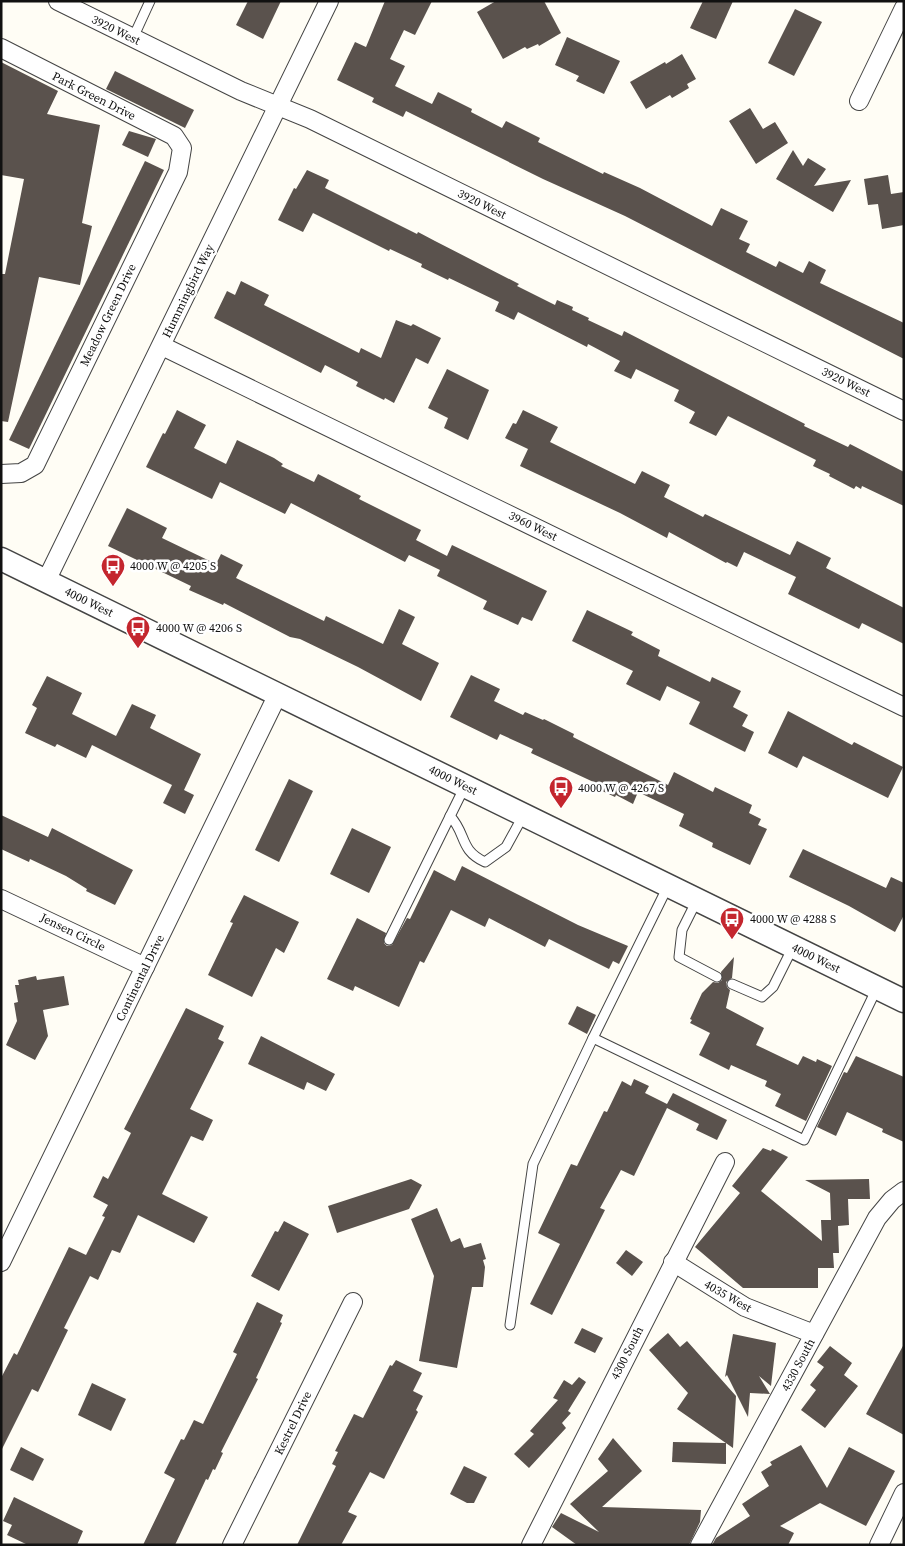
<svg xmlns="http://www.w3.org/2000/svg" width="905" height="1546" viewBox="0 0 905 1546" font-family="'Source Serif 4',serif">
  <style>
    .building { fill: #5a524d }
    .lines { fill: none; stroke-linecap: round; stroke-linejoin: round }
    .service-casing { stroke: #444; stroke-width: 11 }
    .minor-casing { stroke: #444; stroke-width: 20 }
    .tertiary-casing { stroke: #444; stroke-width: 25 }
    .service { stroke: #fff; stroke-width: 9 }
    .minor { stroke: #fff; stroke-width: 18 }
    .tertiary { stroke: #fff; stroke-width: 22 }
    .labels { text-anchor: middle; dominant-baseline: central; stroke-width: 5; stroke-linejoin: round; paint-order: stroke }
    .street-label { font-size: 12px; fill: #111; stroke: #fff }
    .poi-label { font-size: 12px; fill: #111; stroke: #fff; text-anchor: start }
  </style>
  <rect width="100%" height="100%" fill="#fffdf5"/>
  <g class="building">
    <polygon points="248,1 281,1 263,39 236,25"/>
    <polygon points="385,1 432,1 415,35 404,30 390,59 405,66 395,86 432,104 438,92 472,109 471,112 502,128 506,121 540,138 538,142 603,174 604,172 640,188 712,226 721,208 748,221 739,239 750,244 746,252 776,267 779,261 803,273 809,261 826,270 820,283 904,323 904,359 625,216 543,179 406,111 403,117 372,102 374,98 337,80 355,42 366,47"/>
    <polygon points="496,1 544,1 561,33 539,46 538,44 527,49 525,47 503,59 477,12"/>
    <polygon points="703,1 733,1 716,39 690,28"/>
    <polygon points="795,9 822,22 794,76 768,63"/>
    <polygon points="567,37 620,61 604,94 576,81 579,76 555,65"/>
    <polygon points="682,54 696,79 687,84 689,88 672,98 670,95 646,109 630,82 665,62 666,64"/>
    <polygon points="1,62 58,91 47,114 100,125 82,223 92,226 80,285 39,277 8,422 1,421 1,274 5,274 24,179 1,175"/>
    <polygon points="115,71 194,110 185,128 106,89"/>
    <polygon points="750,108 763,129 775,122 788,143 756,164 729,121"/>
    <polygon points="129,131 156,139 148,157 122,145"/>
    <polygon points="793,150 803,166 808,158 826,169 814,186 851,180 833,212 776,179"/>
    <polygon points="145,161 164,170 29,449 9,440"/>
    <polygon points="307,170 329,180 325,188 417,234 418,232 435,241 519,284 517,286 555,305 557,300 573,307 572,310 589,318 588,320 622,336 624,331 805,424 804,426 848,447 850,444 904,472 904,506 862,486 861,489 856,486 854,489 829,476 830,474 813,466 816,460 728,416 716,436 689,423 695,412 674,401 679,390 636,369 631,379 614,371 620,361 588,344 587,347 518,312 514,320 495,311 499,302 449,278 448,280 421,267 422,264 390,249 389,251 313,213 303,232 278,220 294,188 296,189"/>
    <polygon points="888,175 891,194 904,192 904,225 882,229 878,204 868,205 864,179"/>
    <polygon points="241,281 269,295 264,305 359,353 361,348 381,358 396,320 411,326 413,324 441,338 428,364 416,358 394,403 385,398 384,400 356,386 358,382 325,365 321,373 214,318 227,291 235,295"/>
    <polygon points="447,369 489,390 468,440 444,428 448,418 428,408"/>
    <polygon points="177,410 206,425 194,448 226,464 237,440 274,458 283,464 281,466 314,482 318,474 361,496 359,499 421,530 416,540 447,556 452,545 547,591 532,621 522,617 518,625 483,609 487,601 437,576 440,570 409,555 405,562 291,503 285,514 220,482 212,499 146,467 163,433 165,434"/>
    <polygon points="523,410 558,427 550,442 635,484 642,471 670,485 664,497 703,517 705,514 790,555 797,541 831,558 826,568 904,608 904,644 862,623 859,629 788,594 796,577 744,552 737,567 727,562 726,563 669,532 667,538 620,513 520,466 528,449 505,438 513,423 516,424"/>
    <polygon points="127,508 167,528 162,538 216,564 221,554 243,565 236,578 324,621 326,616 383,644 399,609 415,617 402,644 439,663 421,701 358,667 300,639 290,637 224,603 223,605 189,590 191,586 108,546"/>
    <polygon points="587,610 633,632 631,635 660,650 658,656 710,682 712,677 741,691 733,707 748,715 742,726 754,732 745,752 689,724 700,702 667,686 660,701 626,684 633,671 572,641"/>
    <polygon points="471,675 500,689 494,701 523,715 525,712 543,720 544,719 574,734 573,737 668,785 674,772 713,792 715,787 752,805 749,813 761,819 758,825 767,829 750,865 712,847 713,843 679,826 684,814 638,792 633,804 616,795 615,797 598,789 600,785 531,753 533,749 500,734 497,740 450,717"/>
    <polygon points="47,676 82,693 72,714 116,736 132,704 156,715 150,728 201,754 184,790 194,795 185,814 163,803 172,785 92,745 86,758 57,744 55,747 25,733 37,708 32,705"/>
    <polygon points="788,711 852,745 854,742 903,767 888,798 803,756 797,768 768,753"/>
    <polygon points="289,779 313,791 279,862 255,850"/>
    <polygon points="1,815 48,837 52,828 133,870 115,905 86,891 87,889 66,876 30,859 29,862 1,849"/>
    <polygon points="352,828 391,847 369,893 330,874"/>
    <polygon points="803,849 886,888 891,877 904,883 904,915 895,932 849,906 789,877"/>
    <polygon points="462,866 578,925 628,946 619,964 613,961 609,969 549,939 545,947 489,918 485,927 451,910 424,963 420,961 399,1007 355,986 353,991 327,979 357,918 386,933 384,943 387,946 392,945 407,918 410,919 434,870 455,881"/>
    <polygon points="244,895 299,922 284,953 276,948 252,997 208,975 233,923 230,922"/>
    <polygon points="734,957 732,978 726,982 727,987 730,990 726,1008 764,1028 756,1045 798,1065 803,1056 816,1062 817,1059 832,1066 806,1121 775,1106 781,1094 765,1086 767,1081 731,1065 729,1070 699,1055 710,1033 690,1023 692,1020 690,1019 702,993 713,982 718,983 722,980 721,972"/>
    <polygon points="36,976 37,980 64,976 69,1005 43,1010 48,1036 35,1060 6,1045 17,1021 14,1003 18,1002 15,985 19,985 18,980"/>
    <polygon points="577,1006 596,1015 587,1034 568,1024"/>
    <polygon points="186,1008 224,1026 218,1039 224,1042 190,1109 213,1120 203,1141 191,1136 162,1194 208,1217 194,1243 138,1215 120,1253 112,1250 98,1280 90,1276 64,1328 68,1330 38,1392 32,1389 1,1451 1,1378 14,1353 17,1355 69,1247 86,1255 105,1217 102,1216 108,1205 93,1197 103,1176 108,1179 131,1133 124,1129"/>
    <polygon points="261,1036 335,1074 326,1091 307,1082 304,1090 248,1064"/>
    <polygon points="856,1056 904,1077 904,1142 882,1132 883,1129 847,1112 836,1136 817,1127 844,1072 847,1073"/>
    <polygon points="634,1079 649,1086 645,1093 667,1104 673,1093 727,1120 717,1140 696,1130 699,1124 667,1108 634,1176 621,1170 600,1208 605,1210 552,1315 530,1304 560,1244 538,1233 571,1164 577,1166 604,1111 607,1112 622,1081 631,1086"/>
    <polygon points="763,1148 771,1151 772,1149 788,1157 761,1191 822,1241 821,1220 831,1220 830,1193 805,1180 869,1179 870,1199 848,1199 849,1225 838,1226 839,1253 833,1253 834,1268 818,1268 818,1288 743,1288 695,1247 740,1193 732,1186"/>
    <polygon points="411,1179 422,1185 409,1209 337,1233 328,1206"/>
    <polygon points="437,1208 451,1242 460,1238 464,1248 481,1243 486,1259 483,1260 485,1267 483,1287 472,1287 457,1368 419,1361 434,1276 411,1219"/>
    <polygon points="284,1221 309,1234 279,1291 251,1276 275,1231 278,1232"/>
    <polygon points="626,1250 643,1262 632,1276 616,1263"/>
    <polygon points="257,1302 283,1315 280,1322 282,1323 256,1378 258,1379 221,1452 223,1453 215,1470 213,1469 208,1480 206,1479 175,1545 143,1545 175,1479 164,1473 181,1439 184,1440 194,1420 203,1424 237,1354 233,1352"/>
    <polygon points="582,1328 603,1338 595,1353 574,1343"/>
    <polygon points="668,1333 680,1347 687,1341 736,1396 733,1448 677,1409 688,1393 649,1350"/>
    <polygon points="733,1334 776,1343 771,1386 759,1376 770,1394 750,1393 748,1417 727,1375 725,1377"/>
    <polygon points="904,1344 904,1435 866,1414"/>
    <polygon points="830,1346 852,1363 844,1375 858,1386 825,1428 801,1410 816,1390 810,1385 824,1367 817,1362"/>
    <polygon points="396,1360 422,1373 413,1391 423,1396 416,1410 418,1412 384,1479 370,1472 348,1512 357,1516 341,1545 297,1545 336,1466 332,1464 338,1452 335,1451 354,1414 363,1418 390,1365 392,1366"/>
    <polygon points="579,1377 586,1382 568,1411 571,1413 562,1423 566,1428 529,1468 514,1454 534,1434 530,1431 558,1400 553,1398 564,1380 572,1385"/>
    <polygon points="92,1383 126,1399 111,1431 78,1415"/>
    <polygon points="613,1438 642,1471 602,1507 701,1510 700,1522 689,1545 577,1545 552,1527 561,1513 599,1532 570,1504 608,1471 598,1459"/>
    <polygon points="673,1442 726,1443 726,1464 672,1462"/>
    <polygon points="801,1445 827,1488 849,1447 895,1471 866,1526 820,1503 780,1526 794,1533 788,1545 712,1545 716,1538 750,1516 742,1504 769,1486 761,1472 772,1465 770,1462"/>
    <polygon points="21,1447 44,1459 33,1481 10,1470"/>
    <polygon points="464,1466 487,1477 474,1503 467,1503 450,1494"/>
    <polygon points="14,1497 83,1531 77,1545 28,1545 7,1535 12,1525 3,1521"/>
  </g>
  <g class="lines">
    <defs>
      <g id="service">
        <polyline points="133,38 150,1"/>
        <path d="M450 816C467 834 459 850 485 862L506 847 523 816"/>
        <polyline points="668,886 593,1038 804,1140 877,988"/>
        <polyline points="697,900 682,930 679,957 717,977"/>
        <polyline points="389,940 465,786"/>
        <polyline points="732,984 762,997 773,987 793,947"/>
        <polyline points="510,1325 533,1164 593,1038"/>
      </g>
      <g id="minor">
        <polyline points="58,1 241,91 310,119 904,411"/>
        <polyline points="1,48 174,136 182,148 178,172 35,465 21,473 1,474"/>
        <polyline points="859,101 904,8"/>
        <polyline points="162,346 904,707"/>
        <polyline points="46,581 329,1"/>
        <polyline points="1,899 145,967"/>
        <polyline points="1,1262 278,694"/>
        <polyline points="673,1262 745,1307 814,1334"/>
        <polyline points="232,1545 353,1302"/>
        <polyline points="531,1545 725,1162"/>
        <polyline points="700,1545 877,1218 892,1200 904,1191"/>
        <polyline points="879,1545 904,1493"/>
      </g>
      <polyline id="tertiary" points="1,559 904,1001"/>
    </defs>
    <use href="#service" class="service-casing"/>
    <use href="#minor" class="minor-casing"/>
    <use href="#tertiary" class="tertiary-casing"/>
    <use href="#service" class="service"/>
    <use href="#minor" class="minor"/>
    <use href="#tertiary" class="tertiary"/>
  </g>
  <defs>
    <symbol id="bus-pin" viewBox="-11 -11 22 30"><path d="M0 17L-7.5 6A9.5 9.5 0 1 1 7.5 6Z" fill="#c4262e" stroke="#fff"/><path d="M-5-6H5V4H4V6H2V4H-2V6H-4V4H-5ZM-3.5-4V0h7V-4ZM-3.5 1.2v1.5H-2V1.2ZM2 1.2v1.5H3.5V1.2Z" fill="#fff"/></symbol>
  </defs>
  <g fill-rule="evenodd">
    <use href="#bus-pin" x="99" y="552" width="28" height="38"/>
    <use href="#bus-pin" x="124" y="614" width="28" height="38"/>
    <use href="#bus-pin" x="547" y="774" width="28" height="38"/>
    <use href="#bus-pin" x="718" y="905" width="28" height="38"/>
  </g>
  <g class="labels">
    <g class="street-label">
      <text transform="translate(116 30) rotate(26)">3920 West</text>
      <text transform="translate(94 96) rotate(27)">Park Green Drive</text>
      <text transform="translate(482 204) rotate(26)">3920 West</text>
      <text transform="translate(188 291) rotate(-64)">Hummingbird Way</text>
      <text transform="translate(108 315) rotate(-64)">Meadow Green Drive</text>
      <text transform="translate(846 382) rotate(26)">3920 West</text>
      <text transform="translate(533 526) rotate(26)">3960 West</text>
      <text transform="translate(89 602) rotate(26)">4000 West</text>
      <text transform="translate(453 780) rotate(26)">4000 West</text>
      <text transform="translate(73 932) rotate(26)">Jensen Circle</text>
      <text transform="translate(816 958) rotate(26)">4000 West</text>
      <text transform="translate(140 978) rotate(-64)">Continental Drive</text>
      <text transform="translate(728 1296) rotate(30)">4035 West</text>
      <text transform="translate(627 1353) rotate(-63)">4300 South</text>
      <text transform="translate(798 1365) rotate(-62)">4330 South</text>
      <text transform="translate(293 1423) rotate(-64)">Kestrel Drive</text>
    </g>
    <g class="poi-label">
      <text x="130" y="566">4000 W @ 4205 S</text>
      <text x="156" y="628">4000 W @ 4206 S</text>
      <text x="578" y="788">4000 W @ 4267 S</text>
      <text x="750" y="919">4000 W @ 4288 S</text>
    </g>
  </g>
  <rect width="905" height="1546" fill="none" stroke="#111111" stroke-width="5"/>
</svg>
